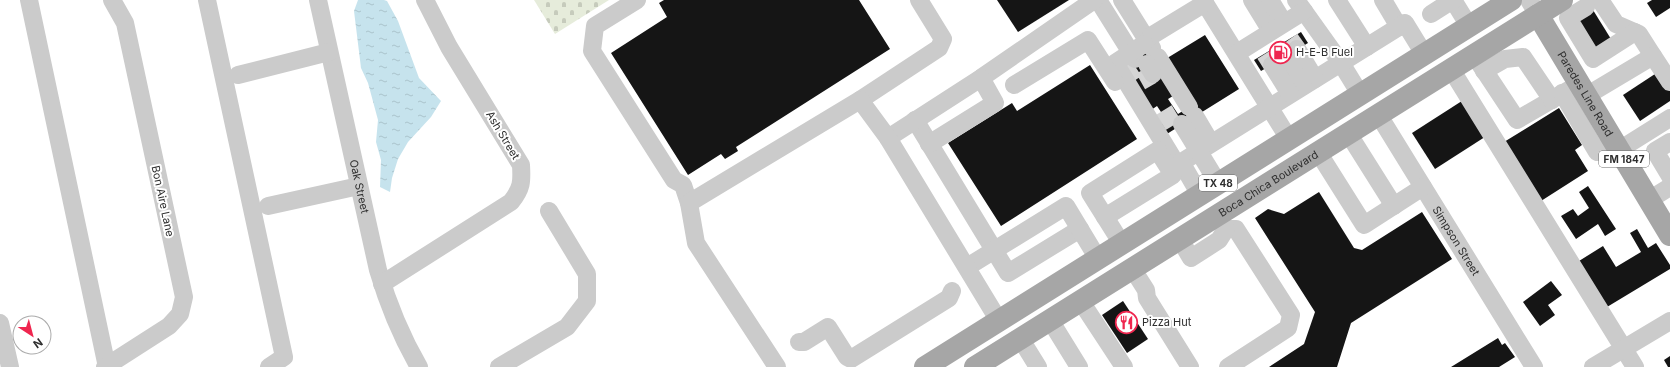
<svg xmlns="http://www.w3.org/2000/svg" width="1670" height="367" viewBox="0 0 1670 367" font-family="Inter,sans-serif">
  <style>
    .cemetery { fill: url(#cemetery-stones) }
    .water { fill: url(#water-ripples) }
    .building { fill: #151515 }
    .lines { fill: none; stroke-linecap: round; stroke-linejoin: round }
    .minor-tunnel { stroke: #d5d5d5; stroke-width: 18; stroke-dasharray: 18 9; stroke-linecap: butt }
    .minor { stroke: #cbcbcb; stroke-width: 18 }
    .major { stroke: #a6a6a6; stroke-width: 22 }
    .labels { text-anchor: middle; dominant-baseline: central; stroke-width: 4; stroke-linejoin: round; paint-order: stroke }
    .shield { fill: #fff; stroke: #6d6d6d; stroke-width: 1 }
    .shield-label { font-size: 10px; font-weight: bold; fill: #2e2e2e }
    .poi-label { font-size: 11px; fill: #2e2e2e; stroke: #fff; text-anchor: start }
    .street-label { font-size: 11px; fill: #2e2e2e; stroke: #fff }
  </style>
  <defs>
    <pattern id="cemetery-stones" width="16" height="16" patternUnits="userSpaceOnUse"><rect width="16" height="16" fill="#e6ecdb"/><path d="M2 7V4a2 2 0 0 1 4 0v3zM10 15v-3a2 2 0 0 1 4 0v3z" fill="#c6cbbc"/></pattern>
    <pattern id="water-ripples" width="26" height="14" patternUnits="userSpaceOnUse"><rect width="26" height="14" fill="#c6e3ed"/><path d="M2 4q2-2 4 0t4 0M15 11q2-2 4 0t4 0" fill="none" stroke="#aac3cc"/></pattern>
  </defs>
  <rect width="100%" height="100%" fill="#fff"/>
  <polygon class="cemetery" points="534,0 609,0 555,34"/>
  <polygon class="water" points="358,0 384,0 387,1 398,21 419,78 441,101 431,117 408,142 398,159 392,178 390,192 380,187 381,160 376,142 378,120 368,83 361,68 354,11"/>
  <g class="building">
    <polygon points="664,0 859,0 890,49 736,147 738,151 725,159 721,154 688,175 611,53 667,17 659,3"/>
    <polygon points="997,0 1069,0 1018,32"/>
    <polygon points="1652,0 1670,0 1670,8 1656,17 1647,3"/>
    <polygon points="1593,10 1611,39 1593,50 1575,21"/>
    <polygon points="1301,32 1308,43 1261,71 1254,60"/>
    <polygon points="1205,35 1239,89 1162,137 1157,128 1166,121 1161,112 1157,106 1148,112 1120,67 1153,47 1166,74 1178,93 1168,99 1178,114 1192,105 1164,60"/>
    <polygon points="1090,65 1137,139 1001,226 948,143 1012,103 1017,111"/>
    <polygon points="1658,72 1670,90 1670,101 1640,121 1623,95"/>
    <polygon points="1465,99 1488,135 1435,169 1412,133"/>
    <polygon points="1559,108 1582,145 1575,150 1588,171 1541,201 1504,142"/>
    <polygon points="1588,186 1616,229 1605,236 1598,224 1576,239 1561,216 1573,209 1578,216 1589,208 1579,192"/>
    <polygon points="1319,192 1354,248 1362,250 1422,212 1452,259 1351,323 1337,367 1269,367 1304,344 1315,312 1255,218 1268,209 1284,214"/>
    <polygon points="1637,229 1648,248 1656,243 1670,265 1670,269 1607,307 1579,261 1603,246 1616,267 1641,252 1630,233"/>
    <polygon points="1551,281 1562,295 1548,305 1555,315 1540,326 1523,302"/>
    <polygon points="1123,301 1148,339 1127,353 1102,315"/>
    <polygon points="1498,338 1502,345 1505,343 1515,357 1499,367 1451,367"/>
    <polygon points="1670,356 1670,367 1668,367 1664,360"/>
  </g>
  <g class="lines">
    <g class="minor-tunnel">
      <polyline points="1290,39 1297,49"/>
      <polyline points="1277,46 1284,57"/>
      <polyline points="1265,54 1272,65"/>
      <polyline points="1124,66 1136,84 1152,75"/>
      <polyline points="1164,110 1175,128"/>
    </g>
    <g class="minor">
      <polyline points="29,0 107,367"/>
      <polyline points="207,0 284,357 269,367"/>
      <path id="s1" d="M318 0 378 270C388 304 401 336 419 367"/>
      <polyline points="637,0 595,26 592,51 674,180 683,185 689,203"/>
      <polyline points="1098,0 1135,59"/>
      <polyline points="1122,0 1152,48"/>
      <polyline points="1203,0 1289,139"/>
      <polyline points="1252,0 1271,31"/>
      <polyline points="1270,0 1284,23"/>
      <polyline points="1296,0 1341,63 1360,94"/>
      <polyline points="1337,0 1367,47"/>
      <polyline points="1383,0 1399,27"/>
      <polyline points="1453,0 1469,26"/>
      <polyline points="1529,0 1538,15"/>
      <polyline points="1600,0 1616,24 1639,34 1653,56"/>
      <polyline points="1586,7 1568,18 1593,59 1635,32"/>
      <polyline points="1431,14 1453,0"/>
      <polyline points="1151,36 1205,3"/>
      <polyline points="1144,44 1115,63 1177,165 1405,23 1424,54"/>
      <polyline points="1297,49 1315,79"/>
      <polyline points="1237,53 1304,11"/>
      <polyline points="1474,55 1517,120 1579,84"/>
      <polyline points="1158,57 1189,107"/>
      <polyline points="1284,57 1303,86"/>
      <polyline points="1147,64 1153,74"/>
      <polyline points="1272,65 1290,94"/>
      <polyline points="1451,69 1635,367"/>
      <polyline points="1484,71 1505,59 1523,57 1552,100"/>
      <polyline points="238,75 329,52"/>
      <polyline points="1014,85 1088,40 1115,82"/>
      <polyline points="1562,93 1597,152 1614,142"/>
      <polyline points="1586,96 1653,56 1670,82"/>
      <polyline points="860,100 939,48 943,39 919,0"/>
      <path id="s2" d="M1378 114 1534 367"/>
      <polyline points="1195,116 1211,143"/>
      <polyline points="915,120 1008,273 1080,229"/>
      <polyline points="1182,124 1218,183"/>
      <polyline points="1348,133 1394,206"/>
      <polyline points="888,138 981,78 1094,0"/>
      <polyline points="1670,142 1655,151 1670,176"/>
      <polyline points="929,144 995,103 981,78"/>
      <polyline points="1619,150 1670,118"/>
      <polyline points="1318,152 1364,225 1423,187"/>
      <polyline points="1181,162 1200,195"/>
      <polyline points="1649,200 1670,187"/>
      <polyline points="268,206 359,186"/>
      <polyline points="1217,214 1226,229 1236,229 1291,315 1288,328 1228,367"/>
      <polyline points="1105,217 1173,175 1161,156"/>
      <polyline points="1179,238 1191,258 1219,240 1226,229"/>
      <polyline points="1122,244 1090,193 1158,150"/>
      <polyline points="967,267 1066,206 1098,259"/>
      <polyline points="1132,268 1146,290 1147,298 1190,367"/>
      <path d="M382 284 511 202C522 188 522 182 521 165L449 47 425 0"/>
      <polyline points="1080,300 1124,367"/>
      <polyline points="1050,320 1079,367"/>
      <polyline points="0,323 10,367"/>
      <polyline points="1020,338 1038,367"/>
      <polyline points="799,342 804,342 828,327 847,357 851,359 949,298 952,291"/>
      <polyline points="105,367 169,326 180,314 184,297 125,23 112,0"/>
      <polyline points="499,367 567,327 587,301 587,274 549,211"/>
      <polyline points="777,367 696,243 689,203 860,100 888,138 999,321"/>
      <polyline points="1593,367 1670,321"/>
    </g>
    <g class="major">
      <path id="s3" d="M1538 15 1670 235"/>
      <polyline points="925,367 1511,0"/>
      <path id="s4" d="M975 367 1562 0"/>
    </g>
  </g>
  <defs>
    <symbol id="fuel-ring" viewBox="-11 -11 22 22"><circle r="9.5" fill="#fff" stroke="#ef264f" stroke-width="1.5"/><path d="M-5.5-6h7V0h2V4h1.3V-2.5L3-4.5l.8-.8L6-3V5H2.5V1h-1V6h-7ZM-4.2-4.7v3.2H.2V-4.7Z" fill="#ef264f"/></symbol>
    <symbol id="restaurant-ring" viewBox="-11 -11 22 22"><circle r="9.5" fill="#fff" stroke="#ef264f" stroke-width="1.5"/><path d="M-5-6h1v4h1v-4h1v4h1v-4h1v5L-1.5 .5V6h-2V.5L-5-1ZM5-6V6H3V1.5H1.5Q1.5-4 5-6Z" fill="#ef264f"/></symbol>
  </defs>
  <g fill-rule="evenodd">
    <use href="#fuel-ring" x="1268" y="40" width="25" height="25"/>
    <use href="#restaurant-ring" x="1114" y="310" width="25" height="25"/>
  </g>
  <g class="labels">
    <g class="shield">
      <rect x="1599" y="151" width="50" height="16" rx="3"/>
      <rect x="1199" y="175" width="38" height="16" rx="3"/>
    </g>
    <g class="shield-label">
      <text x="1624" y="159">FM 1847</text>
      <text x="1218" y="183">TX 48</text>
    </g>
    <g class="poi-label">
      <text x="1296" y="52">H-E-B Fuel</text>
      <text x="1142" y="322">Pizza Hut</text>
    </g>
    <g class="street-label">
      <text stroke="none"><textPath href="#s3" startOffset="92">Paredes Line Road</textPath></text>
      <text transform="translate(503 135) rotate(59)">Ash Street</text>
      <text stroke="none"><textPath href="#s4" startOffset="346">Boca Chica Boulevard</textPath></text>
      <text stroke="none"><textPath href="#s1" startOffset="191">Oak Street</textPath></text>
      <text transform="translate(163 201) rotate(78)">Bon Aire Lane</text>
      <text stroke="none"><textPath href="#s2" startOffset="149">Simpson Street</textPath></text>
    </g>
  </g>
  <g transform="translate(32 335) rotate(144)"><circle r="19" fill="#ffffff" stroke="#ababab"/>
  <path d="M0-3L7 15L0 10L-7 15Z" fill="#ef264f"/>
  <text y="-6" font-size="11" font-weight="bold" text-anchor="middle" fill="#2e2e2e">N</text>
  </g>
</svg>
